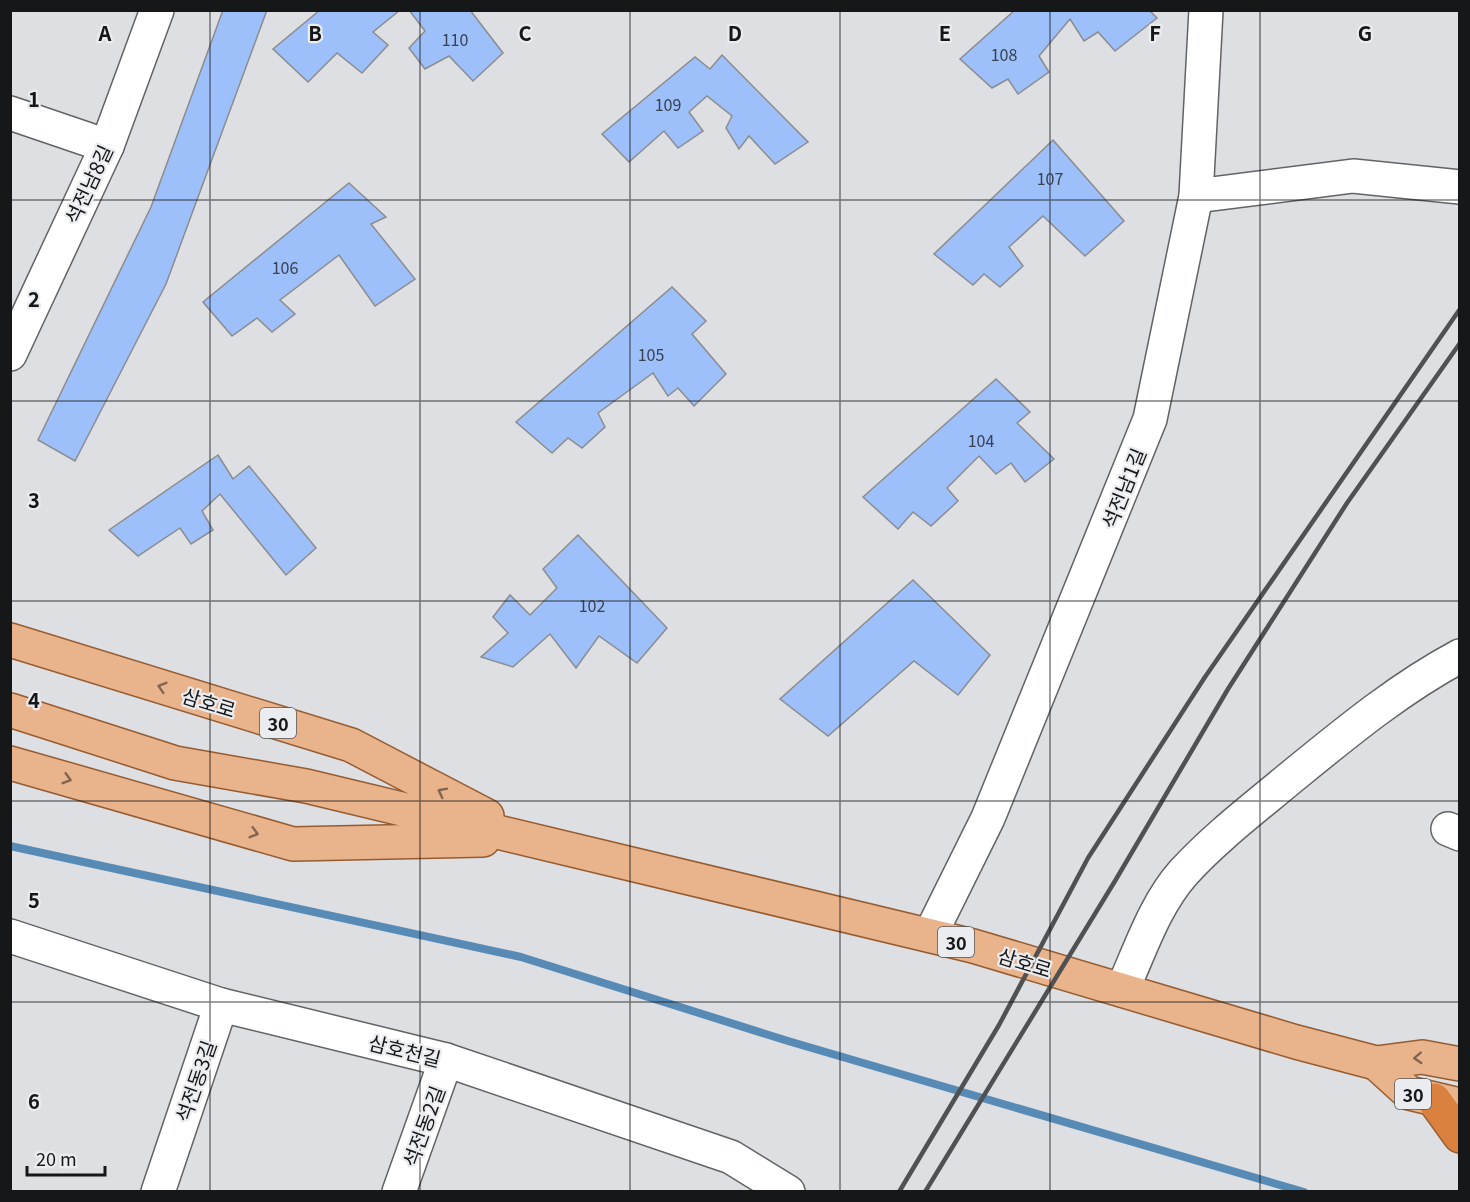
<svg xmlns="http://www.w3.org/2000/svg" width="1470" height="1202" viewBox="0 0 1470 1202" font-family="Georgia,'Noto Sans KR',serif">
  <style>
    .lines { fill: none; stroke-linecap: round; stroke-linejoin: round }
    .stream { stroke: #578bb6; stroke-width: 8 }
    .building { fill: #9dbffa; stroke: #8b8c8f; stroke-width: 1.5 }
    .minor-casing { stroke: #616365; stroke-width: 36 }
    .major-casing { stroke: #965c31; stroke-width: 36 }
    .highway-casing { stroke: #965c31; stroke-width: 36 }
    .minor { stroke: #fff; stroke-width: 33 }
    .major { stroke: #e9b38c; stroke-width: 33 }
    .highway { stroke: #db813f; stroke-width: 33 }
    .rail { stroke: #505152; stroke-width: 4.5 }
    .oneway { stroke: #806552 }
    .grid { fill: none; stroke: #161718; stroke-width: 1.5; stroke-opacity: 0.55 }
    .labels { text-anchor: middle; dominant-baseline: central; stroke-width: 4.5; stroke-linejoin: round; paint-order: stroke }
    .number-label { font-size: 16px; fill: #384150 }
    .shield { fill: #ebecef; stroke: #565758; stroke-width: 1.5 }
    .shield-label { font-size: 18px; font-weight: bold; fill: #161718 }
    .street-label { font-size: 20px; fill: #161718; stroke: #ebecef }
    .grid-label { font-size: 20px; text-anchor: middle; font-weight: bold; fill: #161718; stroke: #ebecef; stroke-width: 4.5; stroke-linejoin: round; paint-order: stroke }
  </style>
  <rect width="100%" height="100%" fill="#dedfe2"/>
  <g class="lines">
    <polyline class="stream" points="10,846 521,957 788,1041 1304,1192"/>
  </g>
  <g class="building">
    <polygon points="223,10 267,10 166,284 75,461 38,440 151,207"/>
    <polygon points="320,10 400,10 373,32 388,45 362,73 337,53 308,82 273,49"/>
    <polygon points="409,10 470,10 503,53 473,81 449,56 425,69 409,48 425,31"/>
    <polygon points="1015,10 1149,10 1157,18 1115,51 1098,32 1084,41 1070,19 1039,56 1049,72 1018,94 1008,79 992,88 960,59"/>
    <polygon points="722,55 808,142 775,164 749,136 739,149 726,128 732,116 707,96 689,112 703,131 678,148 664,131 629,162 602,134 695,57 710,69"/>
    <polygon points="1053,140 1124,221 1085,256 1043,216 1009,247 1023,266 1000,287 984,274 973,285 934,254"/>
    <polygon points="349,183 386,217 371,224 415,279 375,306 339,255 280,300 295,314 272,332 257,318 232,336 203,302"/>
    <polygon points="672,287 706,321 692,334 726,374 694,406 678,388 668,396 653,373 598,413 605,427 582,448 568,438 552,453 516,422"/>
    <polygon points="996,379 1030,412 1017,423 1054,459 1025,482 1011,463 996,474 979,456 947,488 958,501 931,526 913,512 898,529 863,497"/>
    <polygon points="218,455 233,479 249,466 316,548 286,575 220,494 202,511 213,530 191,544 180,528 138,556 109,530"/>
    <polygon points="578,535 667,628 637,663 599,636 576,668 550,634 513,667 481,657 508,633 493,617 510,595 530,615 557,588 543,569"/>
    <polygon points="913,580 990,655 958,695 914,661 828,736 780,699"/>
  </g>
  <g class="lines">
    <defs>
      <g id="minor">
        <polyline points="10,113 107,146"/>
        <polyline points="1196,196 1353,176 1460,187"/>
        <polyline points="10,354 107,146 157,10"/>
        <polyline points="1448,829 1460,834"/>
        <polyline points="930,935 988,818 1150,419 1196,196 1206,10"/>
        <polyline points="10,936 221,1005 446,1060 731,1157 788,1192"/>
        <path d="M1122 990C1140 951 1154 906 1183 873 1215 838 1253 809 1289 779 1343 735 1398 689 1460 656"/>
        <polyline points="158,1192 221,1005"/>
        <polyline points="399,1192 446,1060"/>
      </g>
      <g id="major">
        <polyline points="10,640 351,745 487,816"/>
        <polyline points="10,710 175,763 306,786 973,946 1296,1042 1376,1063 1422,1057 1460,1064"/>
        <polyline points="10,763 293,844 483,840"/>
        <polyline points="1376,1063 1409,1093 1460,1105"/>
      </g>
      <polyline id="highway" points="1434,1100 1460,1136"/>
    </defs>
    <use href="#minor" class="minor-casing"/>
    <use href="#major" class="major-casing"/>
    <use href="#highway" class="highway-casing"/>
    <use href="#minor" class="minor"/>
    <use href="#major" class="major"/>
    <use href="#highway" class="highway"/>
    <g class="rail">
      <polyline points="899,1192 999,1025 1088,858 1205,677 1460,309"/>
      <polyline points="925,1192 1115,881 1228,689 1347,503 1460,343"/>
    </g>
  </g>
  <defs><path id="oneway-chevron" d="M-2-3.5L2.5 0L-2 3.5" fill="none" stroke-width="1.6" stroke-linecap="round" stroke-linejoin="round" transform="scale(1.5)"/></defs>
  <g class="oneway">
    <use href="#oneway-chevron" transform="translate(162 687) rotate(-163)"/>
    <use href="#oneway-chevron" transform="translate(67 779) rotate(16)"/>
    <use href="#oneway-chevron" transform="translate(442 792) rotate(-153)"/>
    <use href="#oneway-chevron" transform="translate(254 833) rotate(16)"/>
    <use href="#oneway-chevron" transform="translate(1418 1058) rotate(177)"/>
  </g>
  <path class="grid" d="M210 10V1192M420 10V1192M630 10V1192M840 10V1192M1050 10V1192M1260 10V1192M10 200H1460M10 401H1460M10 601H1460M10 801H1460M10 1002H1460"/>
  <g class="labels">
    <g class="number-label">
      <text x="455" y="39">110</text>
      <text x="1004" y="54">108</text>
      <text x="668" y="104">109</text>
      <text x="1050" y="178">107</text>
      <text x="285" y="267">106</text>
      <text x="651" y="354">105</text>
      <text x="981" y="440">104</text>
      <text x="592" y="605">102</text>
    </g>
    <g class="shield">
      <rect x="260" y="708" width="36" height="30" rx="4.5"/>
      <rect x="938" y="927" width="36" height="30" rx="4.5"/>
      <rect x="1395" y="1079" width="36" height="30" rx="4.5"/>
    </g>
    <g class="shield-label">
      <text x="278" y="723">30</text>
      <text x="956" y="942">30</text>
      <text x="1413" y="1094">30</text>
    </g>
    <g class="street-label">
      <text transform="translate(88 184) rotate(-65)">석전남8길</text>
      <text transform="translate(1123 488) rotate(-68)">석전남1길</text>
      <text transform="translate(209 702) rotate(17)">삼호로</text>
      <text transform="translate(1025 962) rotate(17)">삼호로</text>
      <text transform="translate(405 1050) rotate(14)">삼호천길</text>
      <text transform="translate(195 1081) rotate(-71)">석전동3길</text>
      <text transform="translate(423 1126) rotate(-70)">석전동2길</text>
    </g>
  </g>
  <g class="grid-label">
    <text x="105" y="41">A</text>
    <text x="315" y="41">B</text>
    <text x="525" y="41">C</text>
    <text x="735" y="41">D</text>
    <text x="945" y="41">E</text>
    <text x="1155" y="41">F</text>
    <text x="1365" y="41">G</text>
    <text x="34" y="107">1</text>
    <text x="34" y="307">2</text>
    <text x="34" y="508">3</text>
    <text x="34" y="708">4</text>
    <text x="34" y="908">5</text>
    <text x="34" y="1109">6</text>
  </g>
  <rect width="1470" height="1202" fill="none" stroke="#161718" stroke-width="24"/>
  <path d="M27 1166v9h78v-9" fill="none" stroke="#161718" stroke-width="3"/>
  <text x="36" y="1166" font-size="18" fill="#161718" stroke="#ebecef" stroke-width="4.5" paint-order="stroke">20 m</text>
</svg>
